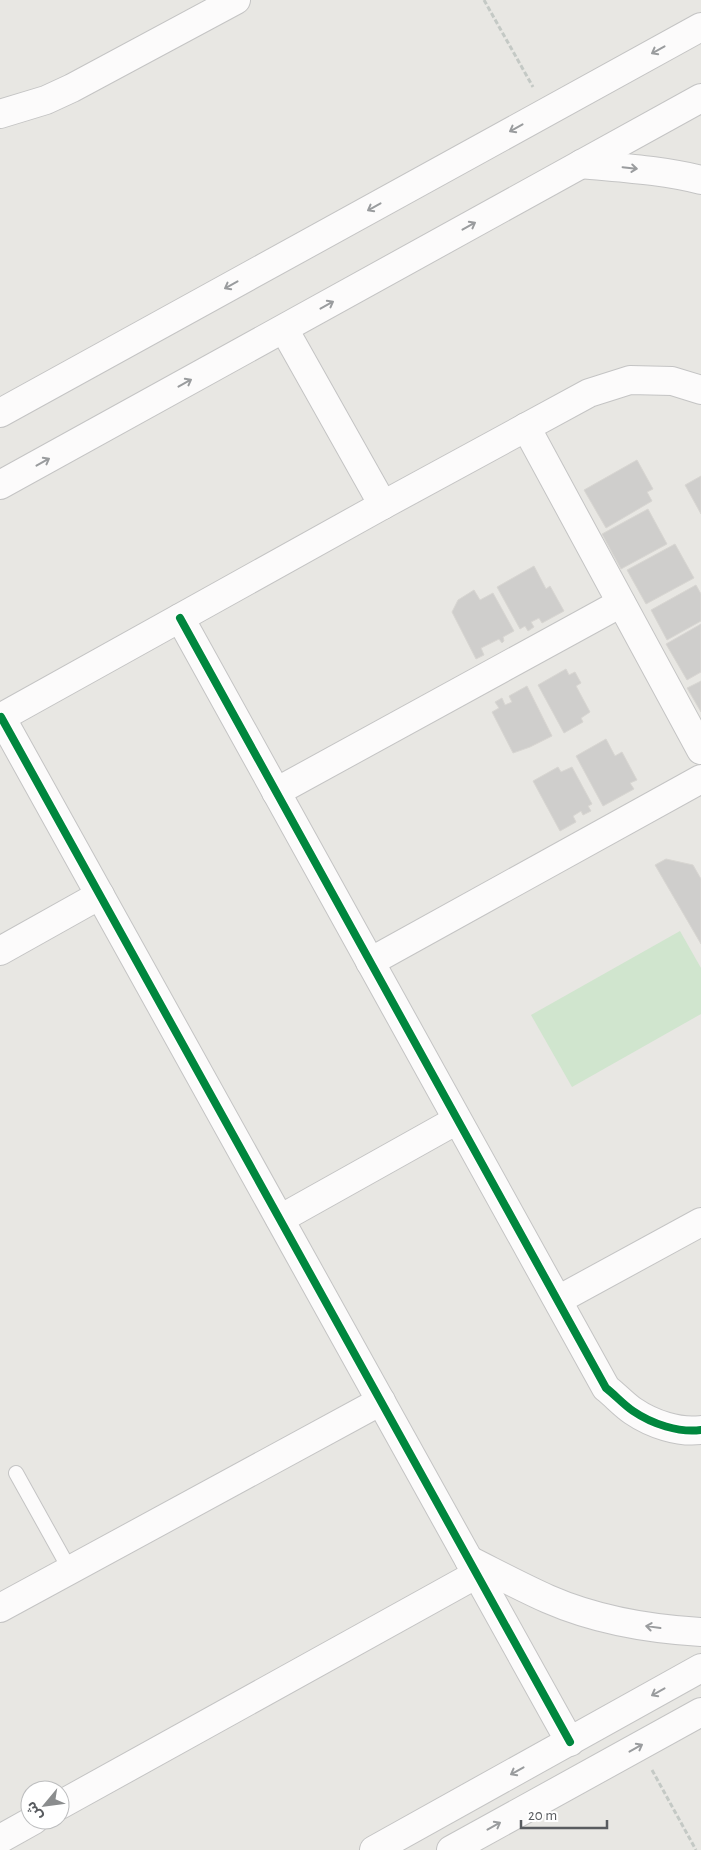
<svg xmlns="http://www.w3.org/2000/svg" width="701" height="1850" viewBox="0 0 701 1850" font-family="'Alegreya Sans','Noto Sans Arabic',sans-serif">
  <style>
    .green { fill: #d0e5ce }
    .building { fill: #cfcecc; stroke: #d8d6d2 }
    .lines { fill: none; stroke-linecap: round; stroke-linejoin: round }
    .service-casing { stroke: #c4c4c4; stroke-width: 16 }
    .minor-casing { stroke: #c4c4c4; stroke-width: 30 }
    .path { stroke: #c4c9c5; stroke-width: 3; stroke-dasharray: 5 2.5; stroke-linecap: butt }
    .service { stroke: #fcfbfb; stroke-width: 14 }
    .minor { stroke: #fcfbfb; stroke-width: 28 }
    .cycleway-casing { stroke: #fff; stroke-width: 11 }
    .cycleway { stroke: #00873e; stroke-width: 8 }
    .oneway { stroke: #9a9c9e }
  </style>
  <rect width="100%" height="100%" fill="#e8e7e3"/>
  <polygon class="green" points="680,931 701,968 701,1014 572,1087 531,1015"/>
  <g class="building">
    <polygon points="637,460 653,489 647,492 652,501 606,528 584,490"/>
    <polygon points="701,476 701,514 685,485"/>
    <polygon points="648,509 667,544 621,569 602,534"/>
    <polygon points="675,544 694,578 646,604 627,570"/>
    <polygon points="534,566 546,589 550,586 564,611 542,623 539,618 531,622 534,627 528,631 525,626 520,629 497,587"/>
    <polygon points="696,585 701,594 701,621 667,640 651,610"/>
    <polygon points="474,590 480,600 493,593 514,631 503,637 504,641 502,643 499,639 481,648 484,655 476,659 452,612 458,600"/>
    <polygon points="701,624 701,672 687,680 666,644"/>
    <polygon points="566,669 569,675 575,672 581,683 576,686 590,712 581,718 583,722 564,733 538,685"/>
    <polygon points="701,681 701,712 687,688"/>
    <polygon points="527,686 552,736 530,747 513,753 492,712 499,708 495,702 502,698 505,705 512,702 509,696"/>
    <polygon points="606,739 615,756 622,752 637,780 630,783 634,789 603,806 576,756"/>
    <polygon points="558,767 561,772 572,767 592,804 588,806 591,811 583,815 581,811 573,816 576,822 560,831 533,781"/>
    <polygon points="666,859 693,865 701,879 701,944 655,865"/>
  </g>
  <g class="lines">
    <defs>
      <polyline id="service" points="16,1473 70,1570"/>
      <g id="minor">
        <polyline points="0,114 46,100 72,88 236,0"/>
        <path d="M581 164C621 168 662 170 701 180"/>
        <polyline points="284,329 383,505"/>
        <polyline points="0,413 701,27"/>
        <polyline points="526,427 701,750"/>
        <polyline points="0,485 701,98"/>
        <path d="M180 618 606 1388C615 1395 624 1405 633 1411 652 1424 679 1433 701 1430"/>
        <polyline points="1,717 570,1742"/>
        <polyline points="0,718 383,505 589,393 630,380 672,381 701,390"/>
        <polyline points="276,792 621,603"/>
        <polyline points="0,951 100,895"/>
        <polyline points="370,962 701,779"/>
        <polyline points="280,1219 457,1120"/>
        <polyline points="558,1300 701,1222"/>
        <path d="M469 1560C495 1573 521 1587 548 1599 596 1620 649 1629 701 1632"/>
        <polyline points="0,1608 381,1401"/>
        <polyline points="60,1805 477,1574"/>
        <polyline points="0,1839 34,1820"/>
        <polyline points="374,1850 701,1668"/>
        <polyline points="451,1850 701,1712"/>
      </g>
    </defs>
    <use href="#service" class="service-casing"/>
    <use href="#minor" class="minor-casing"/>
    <g class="path">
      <polyline points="484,0 533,87"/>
      <polyline points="652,1770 696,1850"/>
    </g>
    <use href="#service" class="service"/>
    <use href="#minor" class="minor"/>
    <defs>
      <g id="cycleway">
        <path d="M180 618 606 1388C615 1395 624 1405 633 1411 652 1424 679 1433 701 1430"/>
        <polyline points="1,717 570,1742"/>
      </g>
    </defs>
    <use href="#cycleway" class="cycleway-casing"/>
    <use href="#cycleway" class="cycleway"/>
  </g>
  <defs><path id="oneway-shaft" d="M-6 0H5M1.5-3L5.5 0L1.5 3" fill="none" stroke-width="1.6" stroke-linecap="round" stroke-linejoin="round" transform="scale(1.25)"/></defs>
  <g class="oneway">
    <use href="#oneway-shaft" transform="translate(658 50) rotate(151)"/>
    <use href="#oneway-shaft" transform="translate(516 128) rotate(151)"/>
    <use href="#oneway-shaft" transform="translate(630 168) rotate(6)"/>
    <use href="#oneway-shaft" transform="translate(374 207) rotate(151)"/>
    <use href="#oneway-shaft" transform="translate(469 226) rotate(-29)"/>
    <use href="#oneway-shaft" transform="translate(231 285) rotate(151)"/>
    <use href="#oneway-shaft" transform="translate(327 305) rotate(-29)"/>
    <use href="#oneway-shaft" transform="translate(185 383) rotate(-29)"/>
    <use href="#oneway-shaft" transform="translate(43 462) rotate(-29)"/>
    <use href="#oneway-shaft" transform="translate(653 1627) rotate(-172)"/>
    <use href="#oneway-shaft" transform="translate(658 1692) rotate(151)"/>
    <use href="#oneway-shaft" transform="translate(636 1748) rotate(-29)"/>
    <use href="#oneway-shaft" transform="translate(517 1771) rotate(151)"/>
    <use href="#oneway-shaft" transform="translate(494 1826) rotate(-29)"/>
  </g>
  <g transform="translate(45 1805) rotate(241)"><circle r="24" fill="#ffffff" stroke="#bdbebf"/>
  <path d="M0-4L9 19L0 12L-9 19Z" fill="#8b8d8e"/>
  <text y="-8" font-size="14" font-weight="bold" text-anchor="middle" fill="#595c60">ش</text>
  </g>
  <path d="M521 1820v8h86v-8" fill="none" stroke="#595c60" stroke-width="2.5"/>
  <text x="528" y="1820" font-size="15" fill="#595c60" stroke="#ffffff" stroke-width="4" paint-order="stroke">20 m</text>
</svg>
